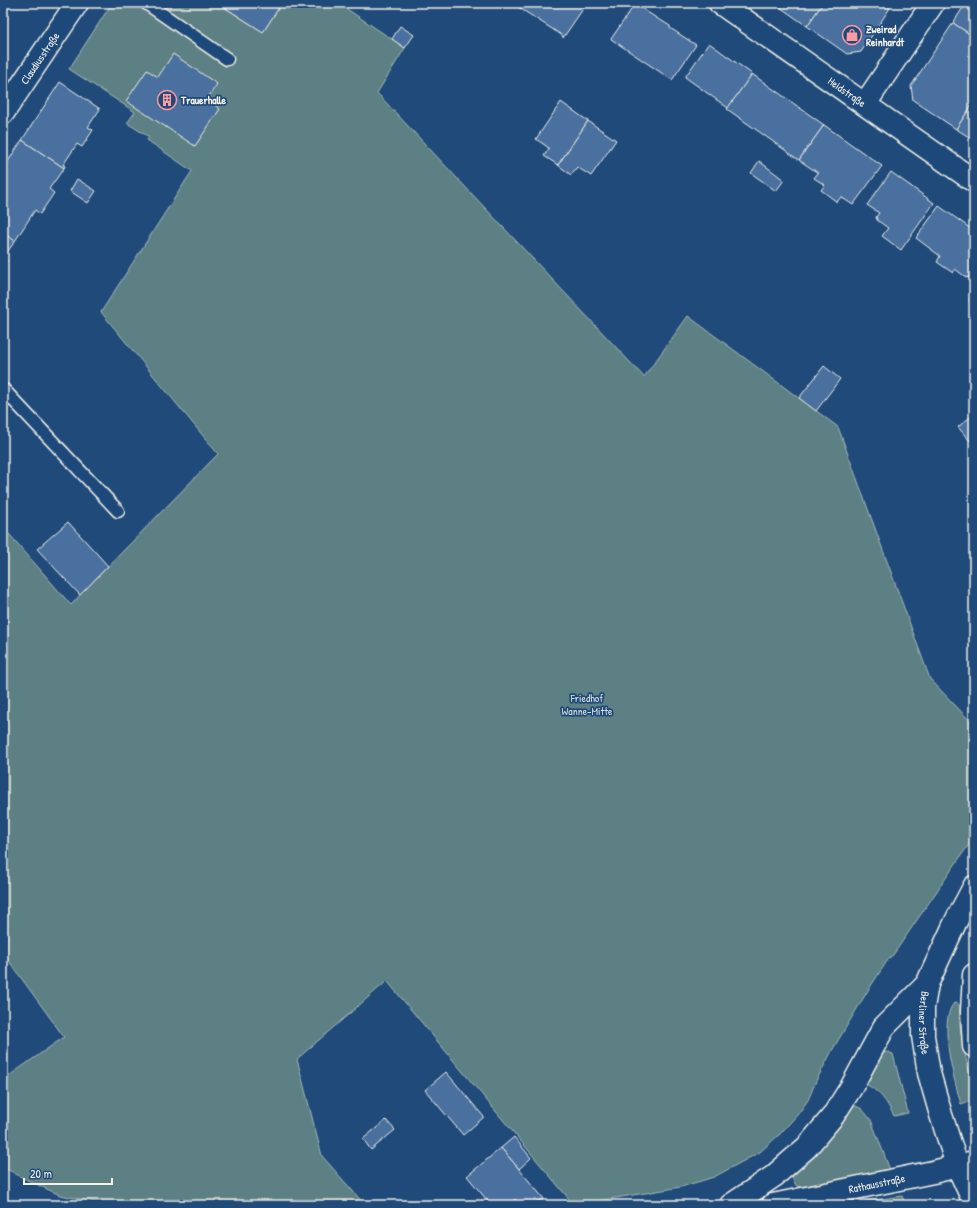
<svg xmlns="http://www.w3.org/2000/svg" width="977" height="1208" viewBox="0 0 977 1208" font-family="'Patrick Hand',sans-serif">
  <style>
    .green { fill: #5d8084; stroke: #a8b8b6 }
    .building { fill: #4a709e; stroke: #f4f1e8 }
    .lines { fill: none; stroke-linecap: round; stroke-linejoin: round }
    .service-casing { stroke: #f4f1e8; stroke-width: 15 }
    .minor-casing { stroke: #f4f1e8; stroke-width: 25 }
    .tertiary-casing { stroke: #f4f1e8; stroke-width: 25 }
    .secondary-casing { stroke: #f4f1e8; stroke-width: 25 }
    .service { stroke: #1f4a7a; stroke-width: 12 }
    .minor { stroke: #1f4a7a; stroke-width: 22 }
    .tertiary { stroke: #1f4a7a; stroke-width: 22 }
    .secondary { stroke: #1f4a7a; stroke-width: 22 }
    .labels { text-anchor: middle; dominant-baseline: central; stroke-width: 3.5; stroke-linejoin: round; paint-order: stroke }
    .poi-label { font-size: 11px; font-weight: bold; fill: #f4f1e8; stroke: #1f4a7a; text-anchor: start }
    .street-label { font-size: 11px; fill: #f4f1e8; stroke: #1f4a7a }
    .park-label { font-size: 11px; fill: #dde0d9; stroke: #1f4a7a }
  </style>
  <rect width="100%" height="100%" fill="#1f4a7a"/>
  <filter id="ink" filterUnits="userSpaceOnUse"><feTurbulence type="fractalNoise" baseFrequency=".025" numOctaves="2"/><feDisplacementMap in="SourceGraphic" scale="8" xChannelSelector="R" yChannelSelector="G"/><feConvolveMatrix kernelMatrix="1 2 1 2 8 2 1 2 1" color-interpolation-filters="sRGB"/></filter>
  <g filter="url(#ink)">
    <g class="green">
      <polygon points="112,3 217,3 263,32 282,3 338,3 405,48 377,93 644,377 688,316 838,427 930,679 974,725 974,837 893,955 889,958 867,992 833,1049 816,1081 808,1100 798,1114 780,1134 760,1152 714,1177 681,1187 574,1205 387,981 297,1059 322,1156 365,1205 111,1205 60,1195 27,1180 3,1167 3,1080 64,1037 3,953 3,527 71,605 80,595 218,454 101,312 192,171 147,140 149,137 127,123 135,112 69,69"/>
      <path d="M954 1003 958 1004 960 1006C958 1026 963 1046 968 1066 971 1078 974 1088 974 1100L961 1104C955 1082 937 1023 954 1003Z"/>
      <path d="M888 1052 893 1054 908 1113 894 1116C886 1101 881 1092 865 1084L879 1056 882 1053Z"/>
      <polygon points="854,1105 862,1109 871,1120 890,1170 865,1177 799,1187 795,1184 792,1178 795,1172 842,1122"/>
      <polygon points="902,1196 906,1205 840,1205"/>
    </g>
    <g class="building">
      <polygon points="218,3 282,3 263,32"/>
      <polygon points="512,3 525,3 521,9"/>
      <polygon points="525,3 587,3 563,38 563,36 521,9"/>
      <polygon points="774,3 823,3 807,26"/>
      <polygon points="823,3 846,3 849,5 850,3 857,3 865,8 869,3 882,3 890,8 861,52 847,54 807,26"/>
      <polygon points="966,3 974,3 974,37 953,23"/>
      <polygon points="635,4 661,21 662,21 670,26 670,28 696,45 672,80 611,39"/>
      <polygon points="953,23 974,37 974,102 956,129 913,100 911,86"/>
      <polygon points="400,26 414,35 405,48 392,39"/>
      <polygon points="709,43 752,74 728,108 685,77"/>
      <polygon points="173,54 217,84 207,99 220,109 195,146 126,101 147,70 158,77"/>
      <polygon points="752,74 824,125 799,160 727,109"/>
      <polygon points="60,82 100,109 88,127 93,130 82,147 77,144 63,165 65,166 64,168 22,140"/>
      <polygon points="561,102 588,121 558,165 544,156 549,148 536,139"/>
      <polygon points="974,102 974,140 956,129"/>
      <polygon points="588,121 616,140 591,176 577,167 571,175 558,165"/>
      <polygon points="824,125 882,166 853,205 841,197 837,202 821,190 825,185 814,178 818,173 799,160"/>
      <polygon points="22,140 64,168 49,189 54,193 40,214 35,210 15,241 3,233 3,169"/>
      <polygon points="759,161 784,180 776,191 751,173"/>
      <polygon points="891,172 934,203 901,250 882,236 888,228 877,220 876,217 879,213 867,205"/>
      <polygon points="77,179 96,191 88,203 70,191"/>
      <polygon points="939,206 974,231 974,270 967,278 955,269 953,273 937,262 940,256 916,238"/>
      <polygon points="3,233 15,241 3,258 7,261 3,267"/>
      <polygon points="974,270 974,281 973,282 968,277"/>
      <polygon points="974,296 974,307 969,300"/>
      <polygon points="824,366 840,379 816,411 799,398"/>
      <polygon points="974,414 974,438 970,441 958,427"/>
      <polygon points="68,522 108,566 80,595 37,549"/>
      <polygon points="446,1072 484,1117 463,1135 425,1090"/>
      <polygon points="386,1120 395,1130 371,1150 363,1139"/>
      <polygon points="514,1137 531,1158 519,1169 501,1148"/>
      <polygon points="501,1148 519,1169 544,1199 526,1205 520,1205 515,1199 508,1205 491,1205 467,1176"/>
    </g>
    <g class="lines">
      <defs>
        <g id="service">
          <polyline points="146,3 227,59"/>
          <polyline points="3,389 118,511"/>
        </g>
        <g id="minor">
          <path id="s1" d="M720 3 974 181"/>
          <polyline points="865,104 933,3"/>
          <path id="s2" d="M3 113 77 3"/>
        </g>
        <g id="tertiary">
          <polyline points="731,1205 774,1176 807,1147 833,1116 852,1086 884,1027 927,984"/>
          <path id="s3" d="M773 1205 933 1172 974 1162"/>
        </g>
        <g id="secondary">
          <path id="s4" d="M974 887 956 921 927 984 923 1008V1036L929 1073 941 1115 957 1165 974 1202"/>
          <polyline points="974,975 972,1011 974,1046"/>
        </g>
      </defs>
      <use href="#service" class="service-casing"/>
      <use href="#minor" class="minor-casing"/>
      <use href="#tertiary" class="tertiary-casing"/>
      <use href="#secondary" class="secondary-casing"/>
      <use href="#service" class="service"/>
      <use href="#minor" class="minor"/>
      <use href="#tertiary" class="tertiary"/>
      <use href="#secondary" class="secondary"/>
    </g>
  </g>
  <defs>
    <symbol id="shop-ring" viewBox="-11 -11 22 22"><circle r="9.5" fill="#1f4a7a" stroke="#ff9aa2" stroke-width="1.5"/><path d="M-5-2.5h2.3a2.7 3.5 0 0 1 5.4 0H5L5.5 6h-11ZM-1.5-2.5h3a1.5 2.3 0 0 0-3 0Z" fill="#ff9aa2"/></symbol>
    <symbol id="building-ring" viewBox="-11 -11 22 22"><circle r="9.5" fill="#1f4a7a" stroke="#ff9aa2" stroke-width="1.5"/><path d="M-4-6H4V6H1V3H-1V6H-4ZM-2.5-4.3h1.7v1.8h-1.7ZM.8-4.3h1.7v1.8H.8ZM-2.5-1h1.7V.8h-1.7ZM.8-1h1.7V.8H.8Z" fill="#ff9aa2"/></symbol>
  </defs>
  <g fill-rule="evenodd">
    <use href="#shop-ring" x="841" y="24" width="22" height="22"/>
    <use href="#building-ring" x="156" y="89" width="22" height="22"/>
  </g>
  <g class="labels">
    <g class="poi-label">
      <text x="866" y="29">Zweirad<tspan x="866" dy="13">Reinhardt</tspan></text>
      <text x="181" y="100">Trauerhalle</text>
    </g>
    <g class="street-label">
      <text stroke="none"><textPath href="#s2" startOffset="66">Claudiusstraße</textPath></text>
      <text stroke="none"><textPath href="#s1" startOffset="155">Heidstraße</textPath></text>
      <text stroke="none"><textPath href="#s4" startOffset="147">Berliner Straße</textPath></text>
      <text stroke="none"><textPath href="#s3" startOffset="106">Rathausstraße</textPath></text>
    </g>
    <g class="park-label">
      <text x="587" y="698">Friedhof<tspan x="587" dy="13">Wanne-Mitte</tspan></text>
    </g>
  </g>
  <rect width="977" height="1208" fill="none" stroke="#1f4a7a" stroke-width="16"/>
  <rect x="8" y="8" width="961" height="1192" fill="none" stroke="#f4f1e8" stroke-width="1.5" filter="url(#ink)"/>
  <path d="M24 1178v6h88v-6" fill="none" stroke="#f4f1e8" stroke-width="2"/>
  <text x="30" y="1178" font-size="12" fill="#f4f1e8" stroke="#1f4a7a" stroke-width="3" paint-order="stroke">20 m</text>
</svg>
